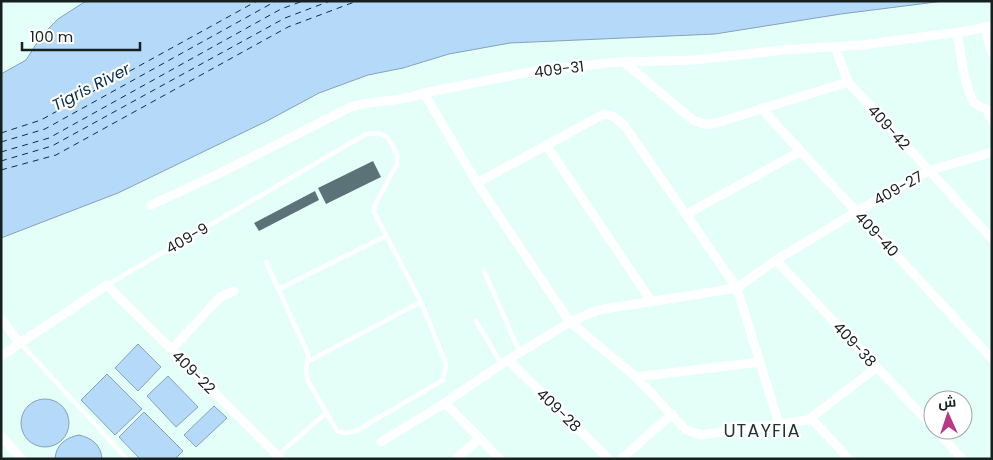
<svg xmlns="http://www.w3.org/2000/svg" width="993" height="460" viewBox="0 0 993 460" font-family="Poppins,Cairo,sans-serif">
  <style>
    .water { fill: #b5d9f9; stroke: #85a2b7 }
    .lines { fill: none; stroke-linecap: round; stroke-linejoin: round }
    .ferry { stroke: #062f4e; stroke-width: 1; stroke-dasharray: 6 5; stroke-linecap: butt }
    .building { fill: #5b7378 }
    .lane { stroke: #fff; stroke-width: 4.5 }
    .street { stroke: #fff; stroke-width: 9 }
    .labels { text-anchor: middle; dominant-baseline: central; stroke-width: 4.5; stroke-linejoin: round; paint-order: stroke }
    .street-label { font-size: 15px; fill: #16201e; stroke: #fff }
    .water-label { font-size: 16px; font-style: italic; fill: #062f4e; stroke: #fff }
    .quarter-label { font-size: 18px; letter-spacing: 1px; fill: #1e342f; stroke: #fff }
  </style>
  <rect width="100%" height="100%" fill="#e4fff8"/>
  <g class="water">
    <polygon points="86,1 944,1 841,14 715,34 510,43 449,54 403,68 368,75 319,93 267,121 118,193 1,238 1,74 26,60 42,35 58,19"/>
    <polygon points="138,344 161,367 138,391 115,368"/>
    <polygon points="107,374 142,409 115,435 81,400"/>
    <polygon points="168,376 198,407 176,427 147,396"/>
    <circle cx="45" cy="423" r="24"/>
    <polygon points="214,406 227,418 196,447 184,435"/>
    <polygon points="144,412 183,451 175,459 140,459 119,437"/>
    <path d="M79 435C92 438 101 445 102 459H55C56 445 65 438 79 435Z"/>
  </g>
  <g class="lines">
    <g class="ferry">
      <polyline points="1,133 41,120 257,1"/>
      <polyline points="1,142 45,129 276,1"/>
      <polyline points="1,152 49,138 281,9 303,1"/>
      <polyline points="1,161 52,146 285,18 330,1"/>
      <polyline points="1,170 56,155 288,27 357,1"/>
    </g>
  </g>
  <g class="building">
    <polygon points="373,161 381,177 326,204 318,188"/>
    <polygon points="315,191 319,200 259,231 254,223"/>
  </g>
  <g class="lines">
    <g class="lane">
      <polyline points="484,271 520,353"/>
      <polyline points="107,285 366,134 379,133 388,138 397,155 397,164 375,205 374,212 421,302 446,364 443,380 356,431 344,433 337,431 308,381 306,371 308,354 266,262"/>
      <polyline points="279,289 386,236"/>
      <polyline points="476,321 502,365"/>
      <polyline points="21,344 127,459"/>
      <polyline points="307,362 421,302"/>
      <polyline points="278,455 326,413"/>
    </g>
    <g class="street">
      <polyline points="985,27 992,53"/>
      <path d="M957 33C960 48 965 95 976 104 979 106 983 108 987 109L992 121"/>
      <polyline points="835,47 848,82 992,239"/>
      <polyline points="624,62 693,120 704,124 713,124 848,82"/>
      <polyline points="424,93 477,183 570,322 636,377 686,430 701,435 808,420 877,367"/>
      <polyline points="761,108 992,359"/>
      <polyline points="547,146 651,301"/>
      <polyline points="477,183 604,114 614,117 624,125 737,288 779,424"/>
      <path d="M151 205 216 175 351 107C375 99 400 103 424 93L535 71 618 62 694 60 783 50 862 45 967 31 992 26"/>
      <polyline points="687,214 801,151"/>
      <polyline points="776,260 933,427"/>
      <polyline points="1,319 20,343"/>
      <polyline points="172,349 220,297 234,291"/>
      <polyline points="1,356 107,285 281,459"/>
      <polyline points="508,360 609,459"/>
      <polyline points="636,377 760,362"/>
      <polyline points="445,403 500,459"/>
      <polyline points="811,418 849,459"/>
      <polyline points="936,430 962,459"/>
      <polyline points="1,436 22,459"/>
      <polyline points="381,442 445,403 508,360 570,322 598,310 737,288 776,260 856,212 928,171 992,152"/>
      <polyline points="456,459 479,439"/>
      <polyline points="621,459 672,414"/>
    </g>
  </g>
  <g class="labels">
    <g class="street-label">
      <text transform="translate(559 69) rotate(-7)">409-31</text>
      <text transform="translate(889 127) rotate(48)">409-42</text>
      <text transform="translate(898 188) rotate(-29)">409-27</text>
      <text transform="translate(877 234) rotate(47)">409-40</text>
      <text transform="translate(187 238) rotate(-30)">409-9</text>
      <text transform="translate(855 344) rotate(47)">409-38</text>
      <text transform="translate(194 372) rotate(45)">409-22</text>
      <text transform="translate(559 410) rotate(44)">409-28</text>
    </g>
    <g class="water-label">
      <text transform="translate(91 87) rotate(-27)">Tigris River</text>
    </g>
    <g class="quarter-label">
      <text x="762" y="430">UTAYFIA</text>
    </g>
  </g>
  <rect width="993" height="460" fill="none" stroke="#16201e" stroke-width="5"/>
  <g transform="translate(948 415) rotate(357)"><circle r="24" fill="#ffffff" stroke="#a2a6a5"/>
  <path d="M0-4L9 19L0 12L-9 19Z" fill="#b73986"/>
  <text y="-8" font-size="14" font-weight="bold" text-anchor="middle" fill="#16201e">ش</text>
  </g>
  <path d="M22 42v8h118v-8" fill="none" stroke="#16201e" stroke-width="2.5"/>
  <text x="30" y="42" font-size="15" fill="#16201e" stroke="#ffffff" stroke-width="4" paint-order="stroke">100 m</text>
</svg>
